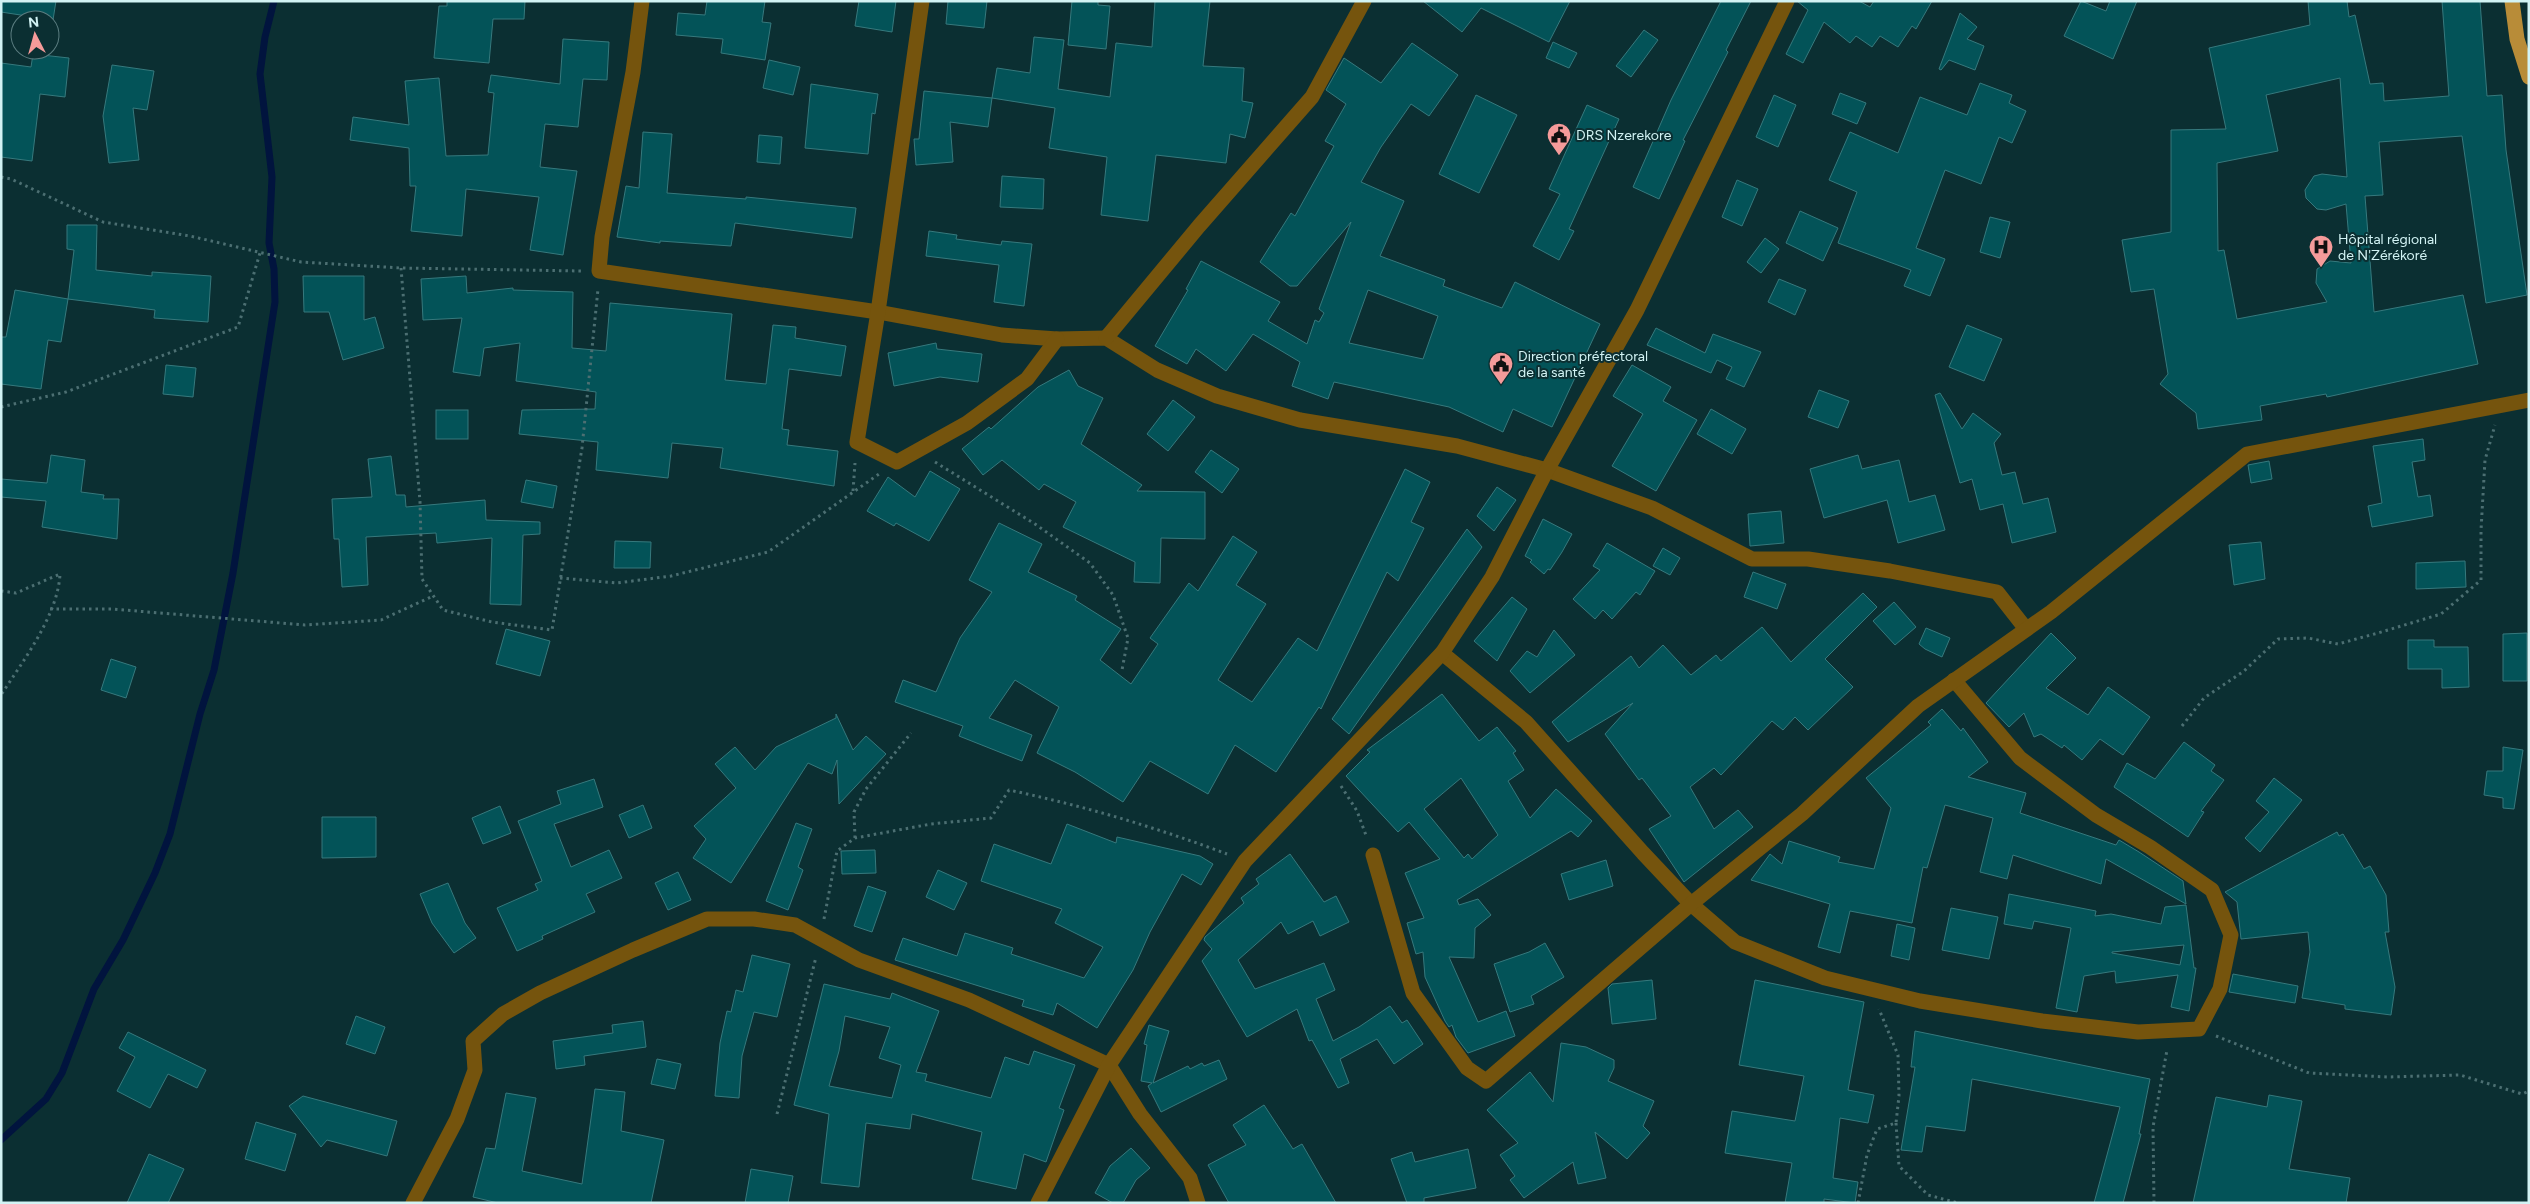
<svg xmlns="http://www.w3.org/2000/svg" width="2530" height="1204" viewBox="0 0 2530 1204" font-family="Figtree,sans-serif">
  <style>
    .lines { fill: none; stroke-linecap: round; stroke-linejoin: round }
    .stream { stroke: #01143e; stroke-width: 7 }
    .building { fill: #035358; stroke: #36797d; fill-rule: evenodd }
    .path { stroke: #4c6f72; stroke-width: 3; stroke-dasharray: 2.5 4; stroke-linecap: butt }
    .minor { stroke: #75540d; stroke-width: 15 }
    .trunk { stroke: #b88c38; stroke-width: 15 }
    .labels { text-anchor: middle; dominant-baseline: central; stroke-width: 4; stroke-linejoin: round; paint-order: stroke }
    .poi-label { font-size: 14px; fill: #d2f3f4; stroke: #0b2f32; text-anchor: start }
  </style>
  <rect width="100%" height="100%" fill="#0b2f32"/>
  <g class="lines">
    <polyline class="stream" points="1,1140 46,1099 62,1073 94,989 123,940 155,873 170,834 200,714 214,670 233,573 275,302 274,269 269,243 272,177 260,74 265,37 274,1"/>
  </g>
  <g class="building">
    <polygon points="1,1 56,1 53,20 1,12"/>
    <polygon points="447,1 525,1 524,19 493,19 489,63 434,58 439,6 447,6"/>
    <polygon points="707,1 765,1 762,22 771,23 765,60 721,53 723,39 676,35 678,13 705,15"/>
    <polygon points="859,1 896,1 892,32 855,26"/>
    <polygon points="948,1 987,1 984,28 946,24"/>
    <polygon points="1072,1 1098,1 1098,5 1110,6 1106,49 1068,45"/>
    <polygon points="1155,1 1210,1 1203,66 1244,68 1242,101 1253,103 1245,138 1230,134 1226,163 1156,155 1148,221 1101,215 1107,157 1049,148 1055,108 992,98 997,68 1030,73 1034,37 1064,40 1058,89 1110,97 1116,43 1152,47"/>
    <polygon points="1423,1 1570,1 1549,42 1481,8 1462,32"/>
    <polygon points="1721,1 1751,1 1726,50 1728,52 1683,140 1685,141 1659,199 1633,187 1671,100"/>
    <polygon points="1797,1 1859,1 1870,7 1874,1 1932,1 1916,29 1912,26 1898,47 1880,36 1872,47 1856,36 1850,43 1824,22 1803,63 1786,54 1808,10"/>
    <polygon points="2081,1 2106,11 2110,1 2137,1 2113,59 2064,36"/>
    <path d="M2308 1H2347L2349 17 2355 15 2370 84 2383 83 2384 101 2449 96 2442 1H2480L2487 96 2502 95 2506 150 2527 295 2486 303 2462 136 2379 142 2383 195 2365 196 2374 312 2463 295 2478 364 2327 397 2326 394 2260 406 2262 420 2198 429 2196 413 2160 384 2168 374 2154 289 2131 292 2122 240 2171 232V130L2226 129 2209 48 2310 25ZM2340 78 2347 177 2322 174 2314 176 2305 190 2306 198 2317 209 2326 210 2346 204 2351 263 2330 261 2317 269 2316 283 2327 302 2237 319 2224 250 2218 251 2217 163 2278 151 2266 95Z"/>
    <polygon points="1960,13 1977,27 1967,39 1984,46 1975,70 1949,60 1941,70 1939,69"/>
    <polygon points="1644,30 1658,40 1631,77 1616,66"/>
    <polygon points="563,39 609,42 607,80 583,79 578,127 545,124 540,167 577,171 563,255 530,250 539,197 466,189 462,236 411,231 416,186 410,186 409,148 350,140 353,117 409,125 405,81 439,78 446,156 488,155 494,93 488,92 491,75 560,84"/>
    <polygon points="1553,42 1577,53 1569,68 1546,58"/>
    <path d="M1412 43 1458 75 1429 116 1411 104 1381 147 1361 182 1404 201 1380 256 1445 280 1443 286 1502 308 1515 282 1600 324 1552 427 1513 409 1503 432 1449 407 1334 382 1328 399 1292 386 1300 362 1253 334 1226 371 1196 349 1187 364 1155 346 1188 290 1186 289 1201 261 1280 302 1268 321 1307 344 1315 320 1319 322 1324 313 1319 309 1351 222 1297 286H1290L1260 262 1291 213 1295 216 1334 146 1325 141 1346 104 1326 90 1344 58 1381 83ZM1368 290 1438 316 1423 359 1349 343Z"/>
    <polygon points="33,54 69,58 65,97 40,94 32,161 1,157 1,63 31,67"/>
    <polygon points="769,60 800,67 793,95 763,88"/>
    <polygon points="112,65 154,71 147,110 133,108 139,160 109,163 103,116"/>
    <polygon points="1980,83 2012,95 2009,103 2026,111 2012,143 1999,137 1981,184 1945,170 1916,248 1945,259 1930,296 1904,286 1911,270 1838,243 1857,192 1829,180 1850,132 1898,153 1920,97 1967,115"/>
    <polygon points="811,84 878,94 875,114 872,113 868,154 805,148"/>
    <polygon points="924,91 992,98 988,127 950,122 953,162 916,165 914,139 919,139"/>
    <polygon points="1840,93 1866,103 1857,124 1832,114"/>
    <polygon points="1476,95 1517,115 1479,193 1439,174"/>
    <polygon points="1774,95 1796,105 1778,147 1756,137"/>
    <polygon points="1587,105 1619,119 1569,229 1574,231 1559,260 1533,246 1560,194 1549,189"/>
    <polygon points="643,132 672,134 667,193 746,199 746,197 856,208 852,238 735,223 731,246 660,241 660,243 617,237 626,186 639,188"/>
    <polygon points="759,135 782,137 780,164 757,162"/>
    <polygon points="1002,176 1044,179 1043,209 1000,207"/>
    <polygon points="1737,180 1758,189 1742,226 1722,217"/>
    <polygon points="1800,211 1838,228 1823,261 1786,243"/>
    <polygon points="1990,217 2010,222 2000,258 1980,252"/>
    <polygon points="67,225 97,225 96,270 152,276 152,272 211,276 208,322 154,318 155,310 68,299 74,250 67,249"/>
    <polygon points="929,231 957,235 956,239 1001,245 1002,241 1032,244 1024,306 994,302 999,265 926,256"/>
    <polygon points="1765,238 1779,249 1761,273 1747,262"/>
    <polygon points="303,276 364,276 364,320 375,317 384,348 343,360 329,312 304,312"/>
    <polygon points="466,276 467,293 513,288 513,290 573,292 572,348 606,351 610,303 732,314 725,380 766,384 773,325 796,327 795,338 846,346 841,376 789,369 782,429 789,430 787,445 838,451 834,486 720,468 723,448 672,443 668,478 596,470 598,442 519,434 522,410 595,409 596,392 516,381 520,343 484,348 480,376 453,372 462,318 423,320 421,279"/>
    <polygon points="1779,279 1806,290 1795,315 1768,302"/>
    <polygon points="15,290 68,299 61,342 48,340 41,389 1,384 1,337 6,337"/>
    <polygon points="1967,325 2002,339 1984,381 1949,367"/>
    <polygon points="1656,328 1705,353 1713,334 1761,352 1744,387 1726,379 1732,367 1717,360 1711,373 1647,345"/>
    <polygon points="936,343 937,349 982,354 978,382 940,377 894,386 888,353"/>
    <polygon points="166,365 196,368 193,397 163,394"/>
    <polygon points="1632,365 1671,387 1663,401 1697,420 1656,491 1612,466 1643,414 1613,396"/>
    <polygon points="1069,370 1078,386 1103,398 1081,444 1142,485 1137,491 1205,492 1205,539 1161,538 1160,583 1134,582 1135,562 1063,527 1076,502 1044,484 1039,490 1002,460 983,475 962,449 989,427 991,429 1038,387"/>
    <polygon points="1819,390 1849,401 1838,428 1808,417"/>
    <polygon points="1940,393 1962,429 1973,413 2001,434 1994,443 2002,475 2015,472 2023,504 2048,498 2056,532 2012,543 2003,504 1980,510 1972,479 1960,483 1935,395"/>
    <polygon points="1173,400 1195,417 1168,451 1147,434"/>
    <polygon points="1711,409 1746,429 1732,454 1697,434"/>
    <rect x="436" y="410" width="32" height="29"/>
    <polygon points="2423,439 2425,460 2412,462 2418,497 2430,495 2433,516 2372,527 2368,506 2382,503 2373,446"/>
    <polygon points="1211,450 1239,469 1222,493 1195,472"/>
    <polygon points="51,455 85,460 81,492 104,495 103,499 119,499 117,539 42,527 46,501 1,497 1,479 47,483"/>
    <polygon points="1858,455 1862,469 1899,460 1909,502 1935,495 1945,530 1898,543 1887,500 1824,518 1810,469"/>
    <polygon points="391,456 396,495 405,495 406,507 485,500 486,520 540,522 540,534 523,535 521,605 490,604 492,538 437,543 436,533 366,537 368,585 342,587 339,539 334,539 332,499 372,497 368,459"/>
    <polygon points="2269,461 2272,479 2251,483 2248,465"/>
    <polygon points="1405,469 1430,482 1411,522 1424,528 1398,581 1387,572 1321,709 1319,707 1276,772 1235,745 1208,794 1150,761 1123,802 1075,772 1037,753 1059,707 1015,680 989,718 1032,735 1022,761 959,736 963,726 895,702 903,680 936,692 960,638 992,592 969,580 999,523 1042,544 1028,572 1077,596 1075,600 1121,629 1100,660 1131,684 1158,644 1150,638 1189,583 1198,591 1233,536 1257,552 1236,585 1266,604 1218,680 1252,702 1298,638 1317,651"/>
    <polygon points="930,471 960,489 929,541 896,523 894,526 867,511 888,477 915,497"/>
    <polygon points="526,480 557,486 553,508 521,502"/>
    <polygon points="1497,487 1516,500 1494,531 1477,516"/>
    <polygon points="1781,511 1784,543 1750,546 1748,514"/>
    <polygon points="1543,519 1572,534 1562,552 1550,570 1548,569 1544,574 1530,562 1532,560 1525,556"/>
    <polygon points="1467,529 1482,547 1349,734 1332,719"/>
    <polygon points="615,541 651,542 650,568 614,568"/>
    <polygon points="2261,542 2265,579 2234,585 2229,545"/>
    <polygon points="1607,543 1655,571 1640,595 1636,592 1612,619 1603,610 1595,619 1573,599 1600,570 1593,566"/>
    <polygon points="1663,548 1680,558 1670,575 1653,566"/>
    <polygon points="2465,561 2466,587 2416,589 2416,563"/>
    <polygon points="1753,572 1786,584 1777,609 1744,597"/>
    <polygon points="1863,593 1877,607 1825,659 1853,687 1808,730 1795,717 1783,730 1772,721 1721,775 1714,768 1690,787 1714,829 1738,810 1753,827 1684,882 1649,829 1671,816 1642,778 1639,780 1605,734 1633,703 1568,742 1552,722 1631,656 1639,668 1663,645 1691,675 1716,655 1721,661 1762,627 1791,662"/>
    <polygon points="1512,597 1527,609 1497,661 1474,641"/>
    <polygon points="1894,602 1916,627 1895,645 1873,621"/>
    <polygon points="1926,628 1950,638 1942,657 1925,649 1919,644"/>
    <polygon points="506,629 550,641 540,676 496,664"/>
    <polygon points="1554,630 1575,655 1530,693 1510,671 1527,651 1537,657"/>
    <polygon points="2051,633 2076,658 2046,688 2088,715 2108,687 2150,717 2123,755 2100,739 2082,760 2064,745 2062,748 2041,734 2034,737 2024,713 2009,727 1986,703"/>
    <polygon points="2527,633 2527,681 2503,681 2503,634"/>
    <polygon points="2408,640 2434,640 2434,647 2468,647 2469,687 2442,688 2442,669 2408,669"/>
    <polygon points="111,659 136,667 126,698 101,690"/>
    <path d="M1442 694 1479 741 1497 727 1516 751 1513 753 1524 770 1508 781 1530 818 1556 789 1592 821 1578 837 1571 831 1457 900 1459 905 1478 899 1491 915 1475 928 1474 958 1449 957 1478 1022 1506 1011 1515 1036 1468 1053 1456 1037 1452 1025 1449 1027 1445 1021 1425 977 1423 952 1416 954 1407 923 1424 918 1405 873 1440 859 1409 822 1398 832 1346 776 1370 752 1367 750ZM1461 778 1498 835 1472 859 1468 854 1464 858 1424 809Z"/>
    <polygon points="1942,709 1961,731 1963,728 1988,762 1968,777 2026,793 2020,813 2116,845 2119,840 2139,852 2183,881 2186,904 2106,859 2101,884 2013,855 2007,879 1980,872 1993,818 1945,805 1927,868 1923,867 1912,923 1850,911 1840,953 1818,947 1830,904 1751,880 1770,854 1782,864 1789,841 1840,857 1838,862 1874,869 1891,808 1866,778 1931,725 1928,722"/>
    <polygon points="836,714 853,750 866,736 886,754 839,804 837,760 832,774 808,763 731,883 693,858 706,839 694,826 736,788 715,764 735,747 755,770 776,747 836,718"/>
    <polygon points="2184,742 2215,765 2211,771 2224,780 2201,811 2204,812 2188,837 2114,787 2127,763 2155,779"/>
    <polygon points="2503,747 2523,750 2514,809 2503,808 2503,798 2484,795 2487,771 2503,771"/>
    <polygon points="2274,778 2302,800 2260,852 2245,838 2269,812 2256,801"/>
    <polygon points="594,779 603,807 554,824 571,867 609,850 622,878 586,894 595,912 542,936 543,939 517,951 497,908 538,890 535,884 542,881 518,821 561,804 557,791"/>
    <polygon points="643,805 652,828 629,838 619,815"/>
    <polygon points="500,806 511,833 483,844 472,818"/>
    <polygon points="322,817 376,817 376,857 322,858"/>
    <polygon points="796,823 812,829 798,867 803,870 788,910 766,901"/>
    <polygon points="1067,824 1116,843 1117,837 1200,856 1213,864 1201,885 1182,874 1150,932 1133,970 1097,1028 1057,1003 1053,1015 1022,1006 1024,1000 895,960 903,938 957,956 965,933 1013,948 1011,954 1084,978 1103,947 1055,923 1062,909 981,881 994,844 1051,864"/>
    <polygon points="2337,832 2339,836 2343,834 2364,869 2370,866 2386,895 2389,932 2385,932 2395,987 2391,1015 2345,1009 2345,1005 2302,998 2310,952 2308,932 2241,939 2237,902 2225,892"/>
    <polygon points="875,850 876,873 842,874 841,851"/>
    <polygon points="1290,854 1324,902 1336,896 1349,922 1320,936 1313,921 1288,934 1281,922 1238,960 1255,989 1324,963 1335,990 1316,999 1333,1041 1359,1027 1390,1006 1402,1023 1407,1020 1423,1044 1394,1064 1377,1039 1340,1059 1349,1083 1338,1088 1312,1040 1309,1041 1297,1009 1247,1037 1202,961 1212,949 1204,940 1205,937 1244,903 1241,898 1259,884 1256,879"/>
    <polygon points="1606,860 1613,886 1569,900 1561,874"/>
    <polygon points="938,870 967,883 954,910 926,897"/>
    <polygon points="678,872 691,900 668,910 655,883"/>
    <polygon points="448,883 465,923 476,938 454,953 432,923 420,894"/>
    <polygon points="868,886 886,892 872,932 854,926"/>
    <path d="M2009 894 2096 911 2095 916 2111 914 2161 924 2165 907 2186 905 2194 968H2196L2189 1011 2171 1007 2178 975 2116 983 2115 971 2084 976 2077 1012 2056 1008 2071 928 2034 921 2032 929 2004 924ZM2184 945 2180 965 2112 953V952Z"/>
    <polygon points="1951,908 1998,917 1989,959 1942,950"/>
    <polygon points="1897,924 1915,928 1909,960 1891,956"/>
    <polygon points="1545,943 1564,977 1531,996 1534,1004 1510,1012 1494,964 1529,952"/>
    <polygon points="752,955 790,964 777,1017 754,1012 742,1056 739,1098 715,1096 720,1043 727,1011 731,1012 736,990 743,992"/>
    <polygon points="2233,974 2298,986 2295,1003 2229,992"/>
    <polygon points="1652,980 1656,1019 1612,1024 1608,988 1612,984"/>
    <polygon points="1755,980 1864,1002 1848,1090 1874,1095 1868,1123 1840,1118 1833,1178 1858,1182 1855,1203 1824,1199 1824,1203 1785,1203 1792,1163 1725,1153 1732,1111 1795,1121 1804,1076 1739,1065"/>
    <path d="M824 984 890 999 892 993 939 1011 916 1072 927 1074 925 1081 991 1098 1005 1057 1029 1065 1034 1051 1075 1065 1059 1108 1064 1110 1046 1162 1024 1154 1016 1189 972 1179 982 1132 912 1114 910 1129 866 1123 859 1187 821 1183 829 1114 794 1105ZM845 1016 890 1027 879 1058 901 1065 892 1098 829 1086 839 1051Z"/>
    <polygon points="356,1016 385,1027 375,1054 346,1044"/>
    <polygon points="643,1021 646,1047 584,1056 585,1065 556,1069 553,1041 613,1033 612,1025"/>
    <polygon points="1149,1025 1169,1031 1153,1083 1188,1066 1190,1069 1202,1063 1204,1066 1219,1060 1227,1079 1161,1112 1148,1086 1152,1083 1141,1081 1147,1045 1144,1044"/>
    <polygon points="1915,1031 2150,1079 2139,1134 2141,1134 2123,1203 2094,1203 2120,1107 1972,1079 1965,1131 1926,1126 1922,1152 1901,1150 1915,1067 1911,1067"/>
    <polygon points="128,1032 206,1070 197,1088 168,1074 150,1108 117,1091 135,1057 119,1048"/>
    <polygon points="1561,1043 1586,1047 1614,1060 1614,1068 1608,1081 1654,1101 1643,1126 1650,1133 1627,1159 1595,1132 1606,1178 1578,1184 1573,1162 1524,1198 1510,1180 1515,1176 1500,1155 1518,1143 1487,1110 1530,1072 1553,1102"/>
    <polygon points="657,1059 681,1064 675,1089 651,1084"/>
    <polygon points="595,1089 625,1092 621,1131 664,1140 651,1203 498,1203 473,1197 486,1148 495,1149 506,1093 536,1098 522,1171 582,1184"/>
    <polygon points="2269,1095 2302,1101 2289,1169 2350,1178 2346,1203 2193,1203 2216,1097 2267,1107"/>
    <polygon points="303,1096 397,1121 387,1156 327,1140 321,1147 289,1106"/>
    <polygon points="1264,1105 1293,1149 1302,1144 1336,1203 1229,1203 1208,1165 1246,1145 1233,1125"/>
    <polygon points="256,1122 296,1134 285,1171 245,1159"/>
    <polygon points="1131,1148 1150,1168 1136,1180 1123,1203 1113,1203 1095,1193 1110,1166"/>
    <polygon points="1468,1149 1476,1188 1424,1198 1424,1203 1407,1203 1391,1159 1412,1152 1415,1162"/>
    <polygon points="149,1154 184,1169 168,1203 127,1203"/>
    <polygon points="751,1169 793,1176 788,1203 745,1203"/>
  </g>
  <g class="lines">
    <g class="path">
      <polyline points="1,177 11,179 103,222 190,236 301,262 401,268 581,271"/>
      <polyline points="401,268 420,502 422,579 443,610 492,622 552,630 582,448 598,289"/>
      <polyline points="1,407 66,392 238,327 260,253"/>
      <polyline points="935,462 1035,524 1090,563 1113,595 1128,638 1122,670"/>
      <polyline points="853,491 855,463"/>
      <polyline points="560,578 617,583 671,576 768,552 879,474"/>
      <path d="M1 591 16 593 60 574C58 615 23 661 1 695"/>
      <polyline points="50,609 112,609 305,625 381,620 433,596"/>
      <polyline points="2182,726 2204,698 2244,671 2278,639 2308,638 2338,644 2378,633 2441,614 2481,580 2481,530 2485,460 2495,425"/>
      <polyline points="1341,786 1357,811 1367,838"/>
      <polyline points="855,838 854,812 866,789 911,733"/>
      <path d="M824 919 837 851 855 838 931 824 991 818 1009 790C1084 806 1155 827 1227 854"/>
      <polyline points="2216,1036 2309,1073 2387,1077 2460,1075 2522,1094 2529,1091"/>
      <polyline points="777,1114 816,957"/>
      <polyline points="1896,1123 1899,1166 1928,1195 1958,1203"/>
      <polyline points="1858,1203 1867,1155 1877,1129 1896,1123 1899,1096 1898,1055 1879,1009"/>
      <polyline points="2154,1203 2153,1127 2167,1050"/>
    </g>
    <g class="minor">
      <polyline points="642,1 633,72 602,237 599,271 878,312 1002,335 1057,339 1106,338 1157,370 1217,396 1300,420 1457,446 1547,470 1652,508 1752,559 1808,559 1890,571 1997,592 2026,629"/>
      <polyline points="922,1 878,312 857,442 897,462 967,423 1027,379 1057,339"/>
      <polyline points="1106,338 1199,226 1312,97 1364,1"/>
      <polyline points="1442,653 1526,722 1643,853 1691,904 1735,942 1825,978 1920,1001 2042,1021 2138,1032 2199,1029 2220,989 2231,935 2212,890 2150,847 2096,815 2020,758 1954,680"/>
      <polyline points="1373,855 1413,993 1467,1068 1486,1081 1691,904 1802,814 1918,706 2051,612 2247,454 2529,400"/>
      <polyline points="413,1203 457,1119 475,1070 473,1041 503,1014 540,993 633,950 707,919 754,919 795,925 859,960 969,1000 1109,1065 1140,1114 1190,1178 1198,1203"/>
      <polyline points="1038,1203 1109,1065 1245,861 1442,653 1492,577 1547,470 1637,310 1787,1"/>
    </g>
    <polyline class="trunk" points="2512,1 2517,39 2529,77"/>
  </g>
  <defs>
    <symbol id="civic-pin" viewBox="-11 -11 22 30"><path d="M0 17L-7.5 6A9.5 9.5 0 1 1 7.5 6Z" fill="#f59b9a" stroke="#0b2f32"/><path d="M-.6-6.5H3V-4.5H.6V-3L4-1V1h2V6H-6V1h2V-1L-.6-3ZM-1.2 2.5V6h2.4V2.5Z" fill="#111"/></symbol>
    <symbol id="hospital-pin" viewBox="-11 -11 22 30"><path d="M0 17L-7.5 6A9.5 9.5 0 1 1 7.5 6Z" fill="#f59b9a" stroke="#0b2f32"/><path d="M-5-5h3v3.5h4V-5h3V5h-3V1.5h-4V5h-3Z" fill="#111"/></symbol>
  </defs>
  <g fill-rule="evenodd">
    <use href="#civic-pin" x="1545" y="121" width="28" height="38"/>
    <use href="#hospital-pin" x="2307" y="233" width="28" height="38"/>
    <use href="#civic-pin" x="1487" y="350" width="28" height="38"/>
  </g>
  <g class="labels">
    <g class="poi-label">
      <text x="1576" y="135">DRS Nzerekore</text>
      <text x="2338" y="239">Hôpital régional<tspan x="2338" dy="16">de N'Zérékoré</tspan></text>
      <text x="1518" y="356">Direction préfectoral<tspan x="1518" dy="16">de la santé</tspan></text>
    </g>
  </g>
  <rect width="2530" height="1204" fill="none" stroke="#d2f3f4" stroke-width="5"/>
  <g transform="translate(35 35) rotate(354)"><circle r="24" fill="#0b2f32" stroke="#5b7d80"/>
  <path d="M0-4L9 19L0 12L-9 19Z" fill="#f59b9a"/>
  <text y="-8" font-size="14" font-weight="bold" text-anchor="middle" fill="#d2f3f4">N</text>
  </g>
</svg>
